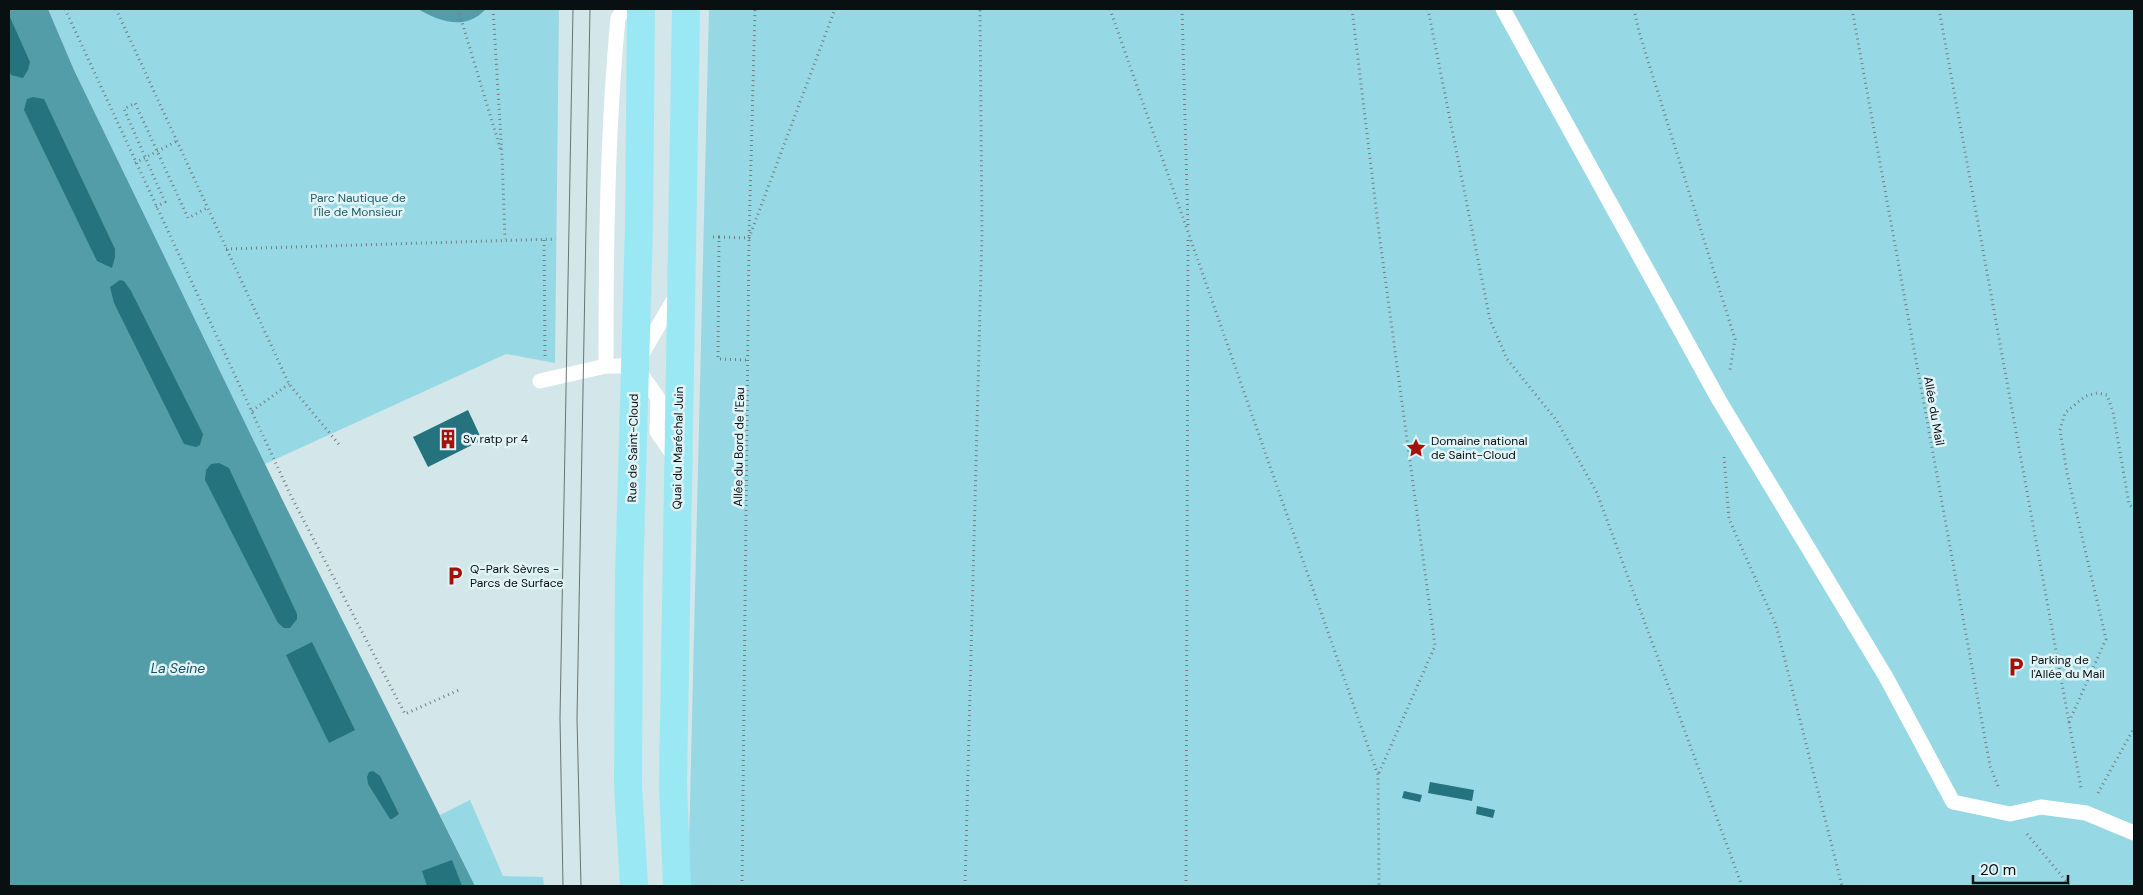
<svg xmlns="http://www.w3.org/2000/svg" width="2143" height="895" viewBox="0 0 2143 895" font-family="'DM Sans',sans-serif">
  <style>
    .green { fill: #96d9e4 }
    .water { fill: #539da9 }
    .building { fill: #25737f }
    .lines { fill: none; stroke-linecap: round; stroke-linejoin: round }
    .path { stroke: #727f81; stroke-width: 3; stroke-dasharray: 1 4; stroke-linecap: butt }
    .lane { stroke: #fff; stroke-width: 15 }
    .primary { stroke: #99e8f4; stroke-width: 28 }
    .tram { stroke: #687476; stroke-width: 1 }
    .labels { text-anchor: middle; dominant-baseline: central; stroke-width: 5; stroke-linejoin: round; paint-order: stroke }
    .park-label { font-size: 12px; fill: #215e68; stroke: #e0f3f7 }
    .street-label { font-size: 12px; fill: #091011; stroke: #e0f3f7 }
    .poi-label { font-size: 12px; fill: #091011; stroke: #e0f3f7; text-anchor: start }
    .water-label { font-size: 14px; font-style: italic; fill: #16555f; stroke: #e0f3f7 }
  </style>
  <rect width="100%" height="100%" fill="#d3e6e9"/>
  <g class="green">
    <polygon points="48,9 559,9 555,363 506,354 265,464 74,70"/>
    <polygon points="709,9 2134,9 2134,886 688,886"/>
    <polygon points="470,800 503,876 543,877 544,886 475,886 440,815"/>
  </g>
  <g class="water">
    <polygon points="9,9 48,9 74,70 282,499 475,886 9,886"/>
    <path d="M418 9H486C465 31 441 22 418 9Z"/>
  </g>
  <g class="building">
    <polygon points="9,15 30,62 28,70 23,78 11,75 9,70"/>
    <polygon points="33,97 44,99 115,249 115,257 112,268 97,261 24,110 27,99"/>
    <polygon points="120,280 124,281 131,291 203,434 200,445 196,447 184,444 114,303 110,287"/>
    <polygon points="468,410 482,440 428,467 413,437"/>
    <polygon points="219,463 229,468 297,614 297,619 290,628 284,628 278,623 205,480 206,470 211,464"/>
    <polygon points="312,642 355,730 329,743 286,655"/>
    <polygon points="373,771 380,776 399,814 392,819 390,819 368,784 367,777 369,772"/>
    <polygon points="1430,782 1474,790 1472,801 1428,793"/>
    <polygon points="1404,791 1422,795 1420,802 1402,798"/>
    <polygon points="1477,806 1495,810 1493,818 1476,814"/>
    <polygon points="452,860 462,886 427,886 422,871"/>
  </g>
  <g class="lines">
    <g class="path">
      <polyline points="65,9 291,496 405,714 459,690"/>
      <polyline points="116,9 289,384 341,447"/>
      <polyline points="458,9 501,151"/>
      <polyline points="493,9 502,156 505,239"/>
      <polyline points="1110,9 1378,775 1379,886"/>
      <polyline points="1182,9 1188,228"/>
      <polyline points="1352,9 1379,233 1435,646 1378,775"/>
      <polyline points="1428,9 1490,320 1507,359 1557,421 1597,493 1742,886"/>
      <polyline points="1634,9 1639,32 1735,339 1730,370"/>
      <polyline points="1852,9 1990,766 1998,786"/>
      <polyline points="1939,9 2081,788"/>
      <polyline points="135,163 177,141"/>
      <polyline points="156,207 165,202 124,109 135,103 188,218 207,208"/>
      <polyline points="713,237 719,237 718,359 748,360"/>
      <polyline points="719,237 749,238 835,9"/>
      <polyline points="544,240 545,357"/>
      <polyline points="226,249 556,239"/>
      <polyline points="252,411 289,384"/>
      <polyline points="1724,457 1729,519 1776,625 1842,886"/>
      <polyline points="2069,722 2106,639 2067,473 2060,430 2065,413 2078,402 2086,396 2097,393 2107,395 2113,412 2129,504 2134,509"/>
      <polyline points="2098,793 2134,728"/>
      <polyline points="2027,834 2070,886"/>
      <polyline points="742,886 749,238 755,9"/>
      <polyline points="965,886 982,233 980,9"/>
      <polyline points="1186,886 1188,237"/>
    </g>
    <g class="lane">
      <polyline points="1503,9 1719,400 1886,677 1953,802 2010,814 2041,807 2086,813 2134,833"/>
      <path d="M606 366C606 250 607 134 618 18L624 9"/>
      <polyline points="540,381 606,366 635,366"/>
      <polyline points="676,459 657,432 658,398 635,366 677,294"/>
    </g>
    <g class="primary">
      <polyline points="634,886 628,786 629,580 639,226 641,9"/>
      <polyline points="677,886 673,785 686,9"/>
    </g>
    <g class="tram">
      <polyline points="563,886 560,718 573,9"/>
      <polyline points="581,886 577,718 590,9"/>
    </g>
  </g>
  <defs>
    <symbol id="building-bare" viewBox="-9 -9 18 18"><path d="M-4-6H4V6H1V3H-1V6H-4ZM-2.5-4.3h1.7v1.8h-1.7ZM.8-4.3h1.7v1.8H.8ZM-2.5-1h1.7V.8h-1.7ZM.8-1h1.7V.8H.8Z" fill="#a51009" stroke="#e0f3f7" stroke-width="2.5" paint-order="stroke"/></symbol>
    <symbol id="sight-bare" viewBox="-9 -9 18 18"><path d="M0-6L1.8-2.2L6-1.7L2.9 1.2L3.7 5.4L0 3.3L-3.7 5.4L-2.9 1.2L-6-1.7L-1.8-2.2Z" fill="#a51009" stroke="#e0f3f7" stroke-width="2.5" paint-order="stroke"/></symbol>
    <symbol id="parking-bare" viewBox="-9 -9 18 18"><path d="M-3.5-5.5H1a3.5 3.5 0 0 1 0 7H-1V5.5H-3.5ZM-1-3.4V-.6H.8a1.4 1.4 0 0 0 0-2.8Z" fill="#a51009" stroke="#e0f3f7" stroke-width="2.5" paint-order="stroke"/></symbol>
  </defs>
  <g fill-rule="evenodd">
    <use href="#building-bare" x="434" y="425" width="28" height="28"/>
    <use href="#sight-bare" x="1402" y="434" width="28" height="28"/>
    <use href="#parking-bare" x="441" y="562" width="28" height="28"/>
    <use href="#parking-bare" x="2002" y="653" width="28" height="28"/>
  </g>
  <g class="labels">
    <g class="park-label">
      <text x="358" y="198">Parc Nautique de<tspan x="358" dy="14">l'Île de Monsieur</tspan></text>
    </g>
    <g class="street-label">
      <text transform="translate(1934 411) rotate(80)">Allée du Mail</text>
      <text transform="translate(739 447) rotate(-89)">Allée du Bord de l'Eau</text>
      <text transform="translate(633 448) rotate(-89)">Rue de Saint-Cloud</text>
      <text transform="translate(678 448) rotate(-89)">Quai du Maréchal Juin</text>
    </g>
    <g class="poi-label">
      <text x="463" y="439">Sv ratp pr 4</text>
      <text x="1431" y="441">Domaine national<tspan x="1431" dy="14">de Saint-Cloud</tspan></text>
      <text x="470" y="569">Q-Park Sèvres -<tspan x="470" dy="14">Parcs de Surface</tspan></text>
      <text x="2031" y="660">Parking de<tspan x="2031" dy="14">l'Allée du Mail</tspan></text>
    </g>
    <g class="water-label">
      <text x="178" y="668">La Seine</text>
    </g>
  </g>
  <rect width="2143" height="895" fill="none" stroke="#091011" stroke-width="20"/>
  <path d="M1973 875v8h95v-8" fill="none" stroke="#091011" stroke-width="2.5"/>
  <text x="1980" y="875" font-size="15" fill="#091011" stroke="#e0f3f7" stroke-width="4" paint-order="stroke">20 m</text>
</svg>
